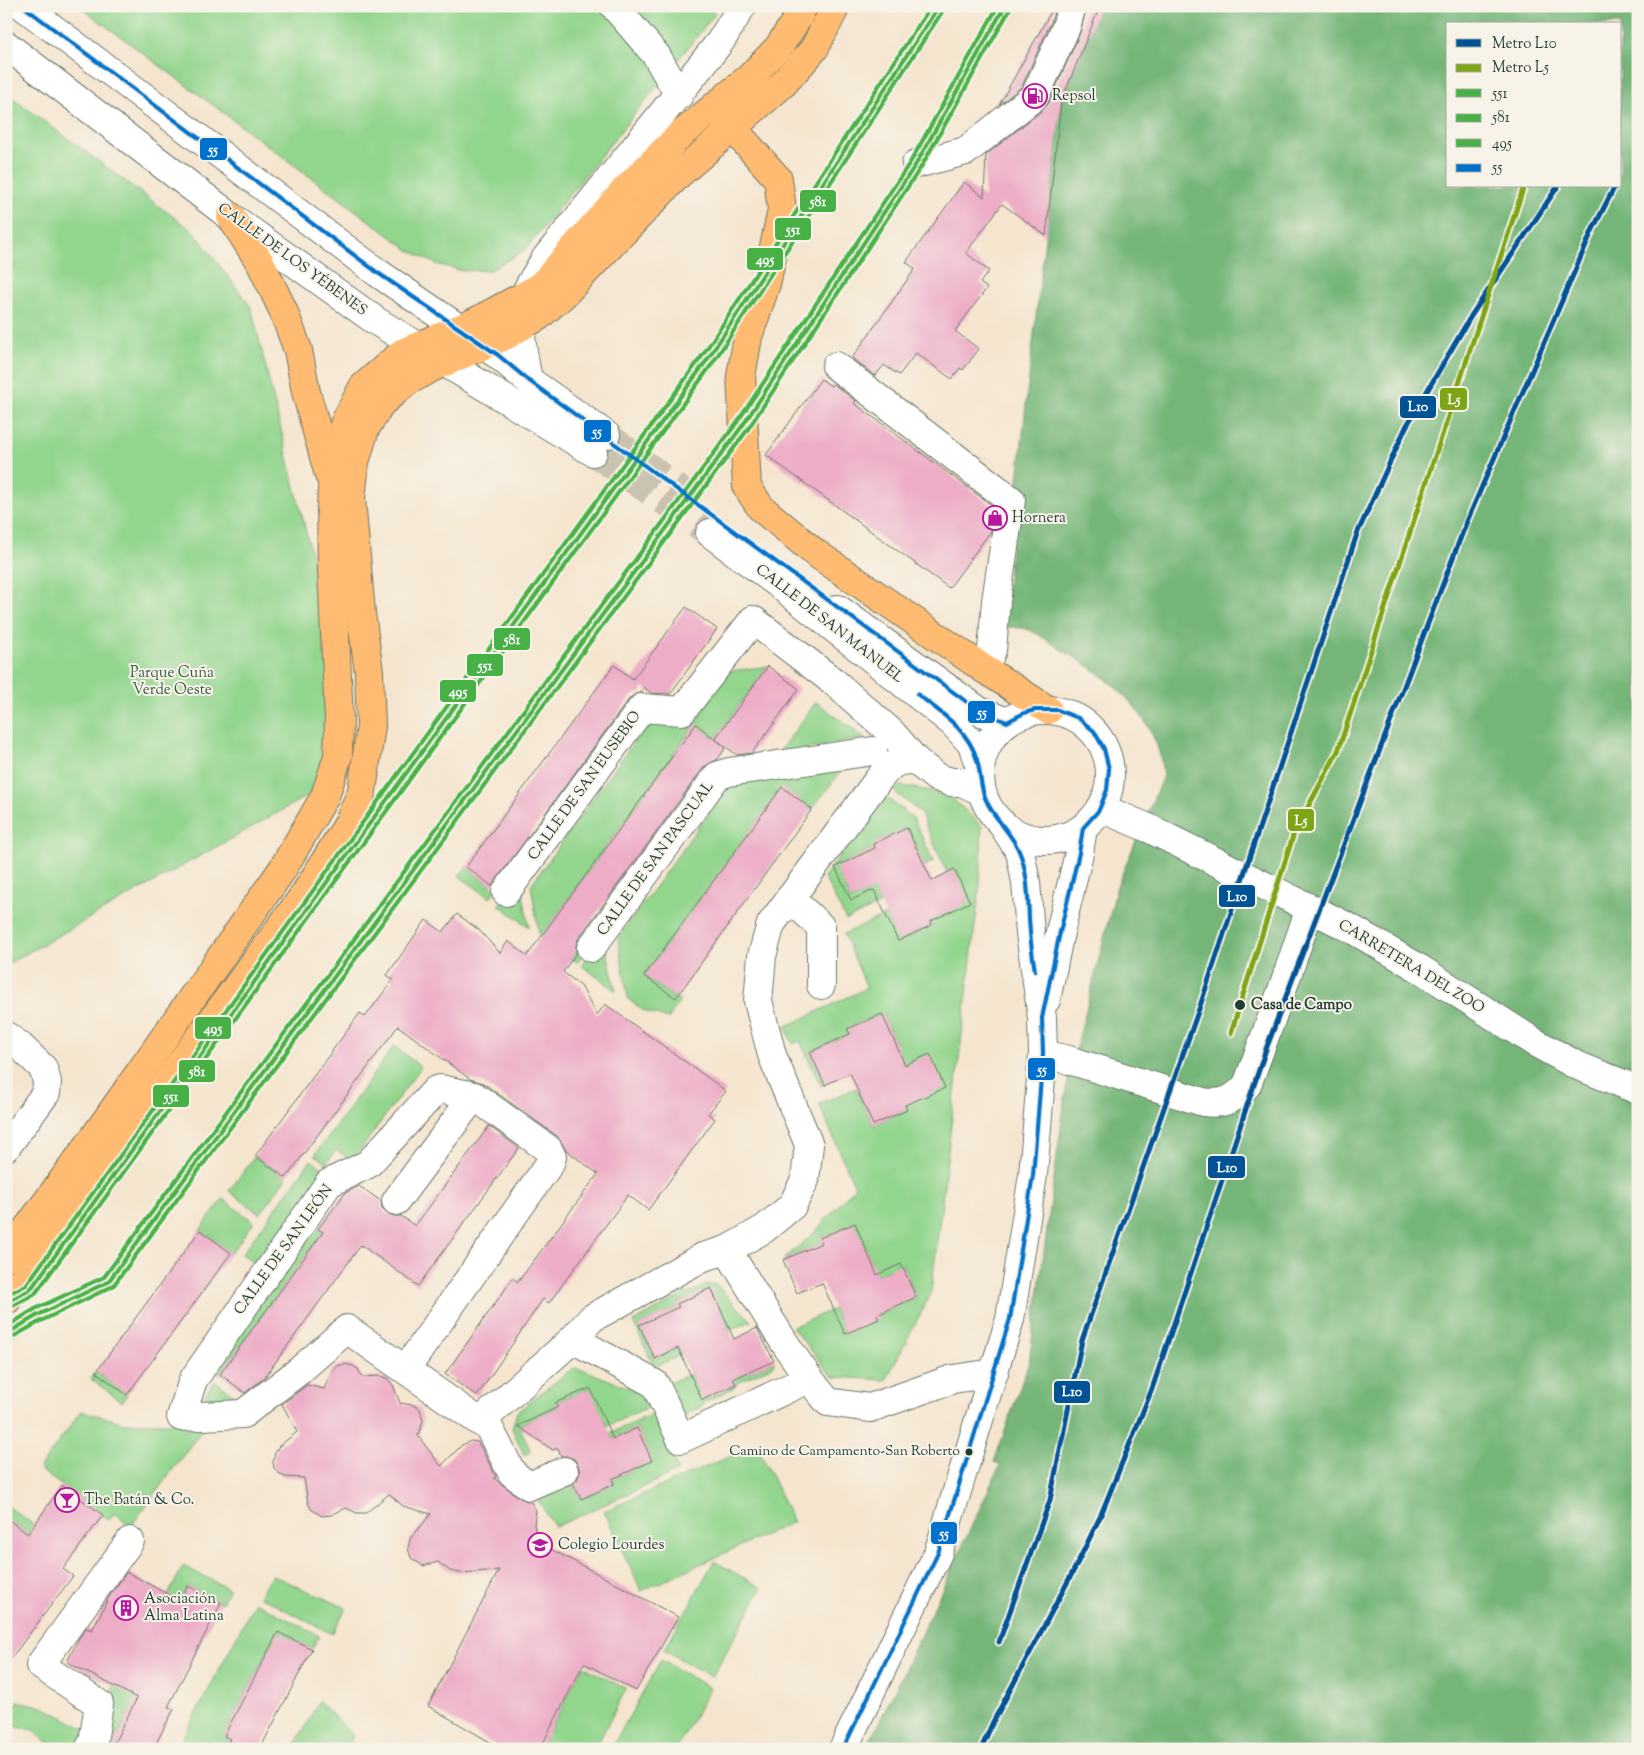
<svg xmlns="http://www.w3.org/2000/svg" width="1644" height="1755" viewBox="0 0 1644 1755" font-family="'Sorts Mill Goudy',serif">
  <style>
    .green { fill: #92d58d; stroke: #588960 }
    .forest { fill: #75b678; stroke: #4a7a56; fill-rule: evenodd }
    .building { fill: #edadc7 }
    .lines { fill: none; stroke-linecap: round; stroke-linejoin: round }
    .minor-tunnel { stroke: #cac3b0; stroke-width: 28; stroke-dasharray: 28 14; stroke-linecap: butt }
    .minor-casing { stroke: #6a786a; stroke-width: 30 }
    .highway-casing { stroke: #6a786a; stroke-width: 30 }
    .minor { stroke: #fff; stroke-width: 28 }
    .highway { stroke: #febb71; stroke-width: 28 }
    .bus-1-casing { stroke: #f7f3e8; stroke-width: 8 }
    .bus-2-casing { stroke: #f7f3e8; stroke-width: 8 }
    .bus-3-casing { stroke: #f7f3e8; stroke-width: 8 }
    .bus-4-casing { stroke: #f7f3e8; stroke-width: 8 }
    .bus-1 { stroke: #48b146; stroke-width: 4 }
    .bus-2 { stroke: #48b146; stroke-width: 4 }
    .bus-3 { stroke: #48b146; stroke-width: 4 }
    .bus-4 { stroke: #0072ce; stroke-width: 4 }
    .metro-1-casing { stroke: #f7f3e8; stroke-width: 9 }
    .metro-2-casing { stroke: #f7f3e8; stroke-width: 9 }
    .metro-1 { stroke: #015396; stroke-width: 5 }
    .metro-2 { stroke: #7ea515; stroke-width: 5 }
    .stop-dot { fill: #1f3d34; stroke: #f7f3e8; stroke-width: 2 }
    .labels { text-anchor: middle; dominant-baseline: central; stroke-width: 4; stroke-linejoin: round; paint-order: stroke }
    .bus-label { font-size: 14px; fill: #1f3d34; stroke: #f7f3e8; text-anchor: end }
    .poi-label { font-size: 15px; fill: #1f3d34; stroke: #f7f3e8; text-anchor: start }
    .street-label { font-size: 15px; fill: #1f3d34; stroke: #f7f3e8 }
    .park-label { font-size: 15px; fill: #365b46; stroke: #f7f3e8 }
    .stop-label { font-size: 15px; font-weight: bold; fill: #1f3d34; stroke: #f7f3e8; text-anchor: start }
    .line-badge { stroke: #f7f3e8; stroke-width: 2 }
    .badge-label { font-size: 14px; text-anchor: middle; font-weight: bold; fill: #fff }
  </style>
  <rect width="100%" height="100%" fill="#f7f3e8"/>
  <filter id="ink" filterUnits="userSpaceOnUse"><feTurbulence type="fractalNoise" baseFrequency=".02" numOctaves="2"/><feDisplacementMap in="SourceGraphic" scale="10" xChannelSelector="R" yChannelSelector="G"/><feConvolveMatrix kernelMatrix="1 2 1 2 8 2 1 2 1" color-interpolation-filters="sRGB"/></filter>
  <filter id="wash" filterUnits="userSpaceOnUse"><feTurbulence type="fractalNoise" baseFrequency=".0096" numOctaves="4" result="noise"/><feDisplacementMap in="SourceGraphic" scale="20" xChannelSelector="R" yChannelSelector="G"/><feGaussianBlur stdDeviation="1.12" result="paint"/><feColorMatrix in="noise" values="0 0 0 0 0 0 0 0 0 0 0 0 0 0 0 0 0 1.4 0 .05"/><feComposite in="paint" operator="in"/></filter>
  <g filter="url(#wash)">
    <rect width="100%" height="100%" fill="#f5e5cf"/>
    <g class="green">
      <polygon points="79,6 707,6 715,14 525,250 490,270 463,271 436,264 409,250"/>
      <polygon points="6,93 194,232 251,307 350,712 348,773 6,965"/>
      <polygon points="768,666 715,739 695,724 549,926 584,953 577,962 539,934 531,885 654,714 725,672"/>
      <polygon points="816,702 865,738 777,755"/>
      <polygon points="845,766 812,809 782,788 644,976 680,1001 668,1019 644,1011 628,999 618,938 731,782"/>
      <polygon points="901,786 931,791 955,801 982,826 980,884 931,1293 886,1380 833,1377 792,1327 834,1309 845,1334 878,1319 877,1315 916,1297 902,1264 869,1278 871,1261 855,1223 820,1238 822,1243 783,1260 814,1233 855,1187 819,1104 856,1088 873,1125 906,1110 897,1069 899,1051 882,1014 848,1029 850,1034 810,1052 825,1085 821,1086 800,1041 793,1044 785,1027 867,988 844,934 886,915 899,941 932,925 931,921 947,873 920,812 891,789"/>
      <polygon points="884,796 913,818 933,861 925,866 907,828 874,844 875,848 836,867 851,900 882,886 889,900 846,920 824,877"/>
      <polygon points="466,867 496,889 490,898 459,876"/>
      <polygon points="520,878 529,927 499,905"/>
      <polygon points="603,935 616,991 581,965"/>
      <polygon points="394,1046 421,1067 352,1161 336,1150 326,1163 315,1155"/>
      <polygon points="255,1156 286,1178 260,1214 229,1191"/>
      <polygon points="311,1160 328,1172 259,1266 242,1254"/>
      <polygon points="223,1199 254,1222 231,1253 200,1230"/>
      <polygon points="316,1227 323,1232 220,1374 213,1369"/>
      <polygon points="709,1284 717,1285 736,1306 752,1321 730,1330 710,1288 678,1303 679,1307 639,1325 655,1359 678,1348 681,1355 659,1365 655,1365 652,1362 633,1322 679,1297 684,1292 688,1294"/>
      <polygon points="774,1361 773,1366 738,1382 735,1387 703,1403 704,1405 680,1417 664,1385 690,1374 702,1399 736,1384 733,1379"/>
      <polygon points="574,1368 584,1370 644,1394 650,1406 607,1426 589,1388 556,1403 558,1407 519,1425 531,1452 524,1455 512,1428 517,1412 566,1373"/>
      <polygon points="96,1372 127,1395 122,1402 91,1379"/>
      <polygon points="215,1381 246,1404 209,1402 205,1395"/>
      <polygon points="81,1411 125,1423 207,1423 131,1526 114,1513 109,1520 39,1469"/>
      <polygon points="653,1414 678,1471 555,1527 535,1496 569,1474 581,1499 614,1484 612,1479 652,1461 637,1428 613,1439 610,1433"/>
      <polygon points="757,1445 793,1522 641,1591 604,1511"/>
      <polygon points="6,1505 34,1525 28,1534 6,1518"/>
      <polygon points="714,1561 762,1588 712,1677 664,1650"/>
      <polygon points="183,1566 229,1589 222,1603 188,1586 135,1690 140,1693 113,1744 118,1749 103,1749 100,1713 127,1660 133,1663"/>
      <polygon points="272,1575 346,1608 332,1634 259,1596"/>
      <polygon points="255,1602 319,1636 312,1649 278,1632 224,1735 230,1739 225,1749 177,1749"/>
      <polygon points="661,1660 710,1688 676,1749 611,1749"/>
      <polygon points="583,1666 626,1689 595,1749 540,1749"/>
      <polygon points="18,1701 43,1707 85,1729 79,1749 55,1749 33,1730 6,1725 6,1705 16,1706"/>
      <polygon points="319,1701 353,1736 346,1749 293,1749"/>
    </g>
    <path class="forest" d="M1100 6H1638V1749H866L904 1671 1000 1465 994 1462 1029 1362 1066 1090 1117 886 1163 776C1160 717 1110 677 1062 650 1052 644 1033 629 1022 628 1016 627 1009 628 1003 627L1027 394 1061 102ZM1448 24H1620V186H1448Z"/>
    <g id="blocks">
      <g class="building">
        <polygon points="1054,6 1056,6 1051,22 1022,86 999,105"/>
        <polygon points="1087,6 1100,6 1061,102 1046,236 1002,204 966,253 989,271 980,283 987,288 955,331 979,349 963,370 960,368 952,379 916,353 899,375 884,365 875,376 852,358 915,269 906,262 964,182 984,197 986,155 1045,108 1049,103 1080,33"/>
        <polygon points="821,379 831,386 833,384 856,401 854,403 994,507 991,531 949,588 766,455"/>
        <polygon points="686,607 717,629 670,694 651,693 644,687 640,693 635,694 629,699 492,886 466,867 614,665 633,679"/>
        <polygon points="768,666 799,689 752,753 737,755 715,739 726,747 718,759 704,767 578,939 576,946 576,953 563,972 581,986 597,1015 605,1004 726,1091 708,1114 715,1119 648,1210 628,1195 549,1303 543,1299 477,1396 445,1374 513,1278 518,1282 598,1174 566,1150 557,1136 483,1083 470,1079 398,1026 286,1178 255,1156 360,1013 365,1017 393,980 387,975 426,920 443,932 457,914 479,930 500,953 508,941 527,956 696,724 715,739"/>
        <polygon points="782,787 812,809 676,998 644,976"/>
        <polygon points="907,828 932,881 954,869 970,902 931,921 932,925 898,941 874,890 851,900 835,867 875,848 873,844"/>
        <polygon points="882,1014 905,1065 930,1054 945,1088 905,1105 907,1110 873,1125 850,1073 825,1085 810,1052 850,1034 847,1029"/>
        <polygon points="489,1126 519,1148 418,1286 361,1245 264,1378 245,1393 220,1374 323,1232 318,1229 345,1193 359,1186 381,1201 382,1208 386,1213 394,1216 401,1216 415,1226"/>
        <polygon points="855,1223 877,1275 901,1264 916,1297 877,1315 879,1319 845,1334 822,1283 797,1293 783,1260 822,1243 820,1238"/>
        <polygon points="200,1230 231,1253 127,1395 96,1372"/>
        <polygon points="711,1288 734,1339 757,1328 774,1361 733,1379 736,1384 702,1400 678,1348 655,1359 639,1325 679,1307 677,1304"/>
        <polygon points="345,1364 353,1366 358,1369 362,1377 379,1376 387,1378 393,1385 400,1403 413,1405 420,1409 423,1421 418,1436 441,1466 462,1445 471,1441 478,1442 496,1477 494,1478 520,1498 532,1503 536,1511 534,1524 538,1542 678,1617 636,1691 584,1663 540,1749 502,1749 428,1706 499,1570 460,1573 450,1571 438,1562 423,1566 411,1558 408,1548 410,1539 431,1514 403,1506 389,1494 366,1513 357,1513 346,1508 331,1515 322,1516 311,1509 308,1503 304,1478 285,1477 277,1472 274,1468 273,1462 275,1453 279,1446 297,1432 282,1404 307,1385 324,1389 332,1370 337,1366"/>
        <polygon points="590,1388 613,1439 637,1428 652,1461 612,1479 614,1484 581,1499 573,1483 577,1480 580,1472 578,1465 574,1459 566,1456 561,1456 558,1448 553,1450 518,1426 558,1407 555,1403"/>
        <polygon points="62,1485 103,1515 63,1569 73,1576 6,1665 6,1518 28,1534"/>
        <polygon points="127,1572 180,1601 188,1586 221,1603 168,1707 174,1709 153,1749 111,1749 137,1698 67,1662 79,1638 86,1628 92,1630 110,1595"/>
        <polygon points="278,1632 312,1649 260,1749 225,1749 230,1739 224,1736"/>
      </g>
    </g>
  </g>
  <g filter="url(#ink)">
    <use href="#blocks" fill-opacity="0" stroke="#6a786a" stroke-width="1"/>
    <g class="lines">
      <g class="minor-tunnel">
        <polyline points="606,435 686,495"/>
        <polyline points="593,452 710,533"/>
      </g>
      <defs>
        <g id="minor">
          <polyline points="23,6 378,273 498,355 528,380 606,435"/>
          <polyline points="614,6 656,55 679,95"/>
          <polyline points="6,45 231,217 376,321 593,452"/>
          <polyline points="916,164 966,151 1035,96 1066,27 1072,6"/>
          <polyline points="836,366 1011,500 996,601 992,650 984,669"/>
          <path d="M528 380C523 353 516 322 525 295 530 282 539 270 546 258L720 42 742 6"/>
          <polyline points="710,533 781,586 953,723 972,744 979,765"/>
          <polyline points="838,609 979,711 1007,722"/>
          <circle cx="1045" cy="775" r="65"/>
          <polyline points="1101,808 1148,828 1350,928 1422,970 1534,1042 1576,1065 1638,1090"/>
          <polyline points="506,892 642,708 682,711 753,620 834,682 892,733 915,760 936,777 951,782 962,782 981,791"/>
          <polyline points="790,898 821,927 821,985"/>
          <polyline points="591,948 717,776 729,772 873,751"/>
          <polyline points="1046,1000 1060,932 1079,853 1083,828"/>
          <polyline points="6,1036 20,1046 43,1068 47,1082 46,1093 6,1147"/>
          <path d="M1043 1054 1069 1060 1203 1102C1223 1105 1234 1100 1247 1085L1282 990 1310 908"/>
          <polyline points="396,1201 474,1096"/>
          <path d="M727 1250C760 1301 788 1355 828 1402L870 1408 953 1379 994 1373"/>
          <polyline points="573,1339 655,1384 681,1439 808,1379"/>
          <path d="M406 1369 550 1163 552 1157 548 1149 474 1096 440 1089 436 1090 368 1164 329 1183 193 1380 181 1417 243 1414 299 1371 347 1329 480 1422 573 1339 592 1318 703 1257 727 1250 764 1229 792 1206 805 1180 809 1145 772 1055 758 1001 762 956 771 924 878 780C890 765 895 759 915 760"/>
          <polyline points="484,1418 512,1473 529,1486 564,1471"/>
          <polyline points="89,1749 93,1742 99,1704 40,1665 130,1541"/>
          <polyline points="843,1749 938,1553 1010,1319 1033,1175 1043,1054 1042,1018 1030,933 1026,882 1020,852 1002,824"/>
        </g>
        <g id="highway">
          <polyline points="721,115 778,179 782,210 766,284 748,337 741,376 747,487 761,508 814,552 984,669 1048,710"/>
          <polyline points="231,217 261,264 283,310 298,350 306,392 329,475"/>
          <polyline points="6,1257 88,1146 282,870 325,796 338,756 339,719 332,571 331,506 334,455 345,422 363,387 402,353 471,324 540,287 625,190 679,136 750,77 778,48 799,16 803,6"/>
          <polyline points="6,1301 304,895 348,824 362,791 371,726 369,672 361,613 351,499 355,462 365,429 381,403 408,381 429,369 505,336 539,316 562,296 678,175 783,84 814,49 836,6"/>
        </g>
      </defs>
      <use href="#minor" class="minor-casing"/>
      <use href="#highway" class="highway-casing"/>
      <use href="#minor" class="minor"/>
      <use href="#highway" class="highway"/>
      <defs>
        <g id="bus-1">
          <polyline points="6,1302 30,1290 707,360 939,6"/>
          <polyline points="6,1334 38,1315 108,1282 743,425 916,164 1005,6"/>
        </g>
        <g id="bus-2">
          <polyline points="9,1308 35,1294 712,364 944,9"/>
          <polyline points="9,1339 41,1321 113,1286 748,429 921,167 1010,9"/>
        </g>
        <g id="bus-3">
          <polyline points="6,1295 26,1285 702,356 931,6"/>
          <polyline points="6,1327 35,1309 104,1277 738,421 911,161 998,6"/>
        </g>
        <g id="bus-4">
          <polyline points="23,6 378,273 498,355 528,380 979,711 1007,722 1024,713 1035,710 1058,710 1078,718 1094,731 1104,749 1109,769 1107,790 1099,810 1083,828 1079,853 1060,932 1042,1018 1043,1054 1033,1175 1010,1319 938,1553 843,1749"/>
          <path d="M917 694C940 712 969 730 977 760 981 773 980 788 986 800 994 819 1011 832 1019 851 1028 872 1028 896 1029 918 1030 936 1032 953 1035 971"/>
        </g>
      </defs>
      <use href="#bus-1" class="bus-1-casing"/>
      <use href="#bus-2" class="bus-2-casing"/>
      <use href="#bus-3" class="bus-3-casing"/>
      <use href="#bus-4" class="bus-4-casing"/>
      <use href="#bus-1" class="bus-1"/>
      <use href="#bus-2" class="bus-2"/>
      <use href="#bus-3" class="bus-3"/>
      <use href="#bus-4" class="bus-4"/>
      <defs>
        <g id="metro-1">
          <polyline points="999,1642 1050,1500 1082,1340 1200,1006 1357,534 1406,427 1471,316 1558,186"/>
          <polyline points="981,1749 992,1724 1076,1566 1100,1517 1152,1389 1266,1049 1465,526 1592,231 1615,186"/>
        </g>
        <polyline id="metro-2" points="1231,1033 1294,833 1338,751 1524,186"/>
      </defs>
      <use href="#metro-1" class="metro-1-casing"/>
      <use href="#metro-2" class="metro-2-casing"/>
      <use href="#metro-1" class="metro-1"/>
      <use href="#metro-2" class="metro-2"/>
    </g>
  </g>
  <defs>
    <symbol id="fuel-ring" viewBox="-11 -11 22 22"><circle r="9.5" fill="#f7f3e8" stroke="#b5179e" stroke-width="1.5"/><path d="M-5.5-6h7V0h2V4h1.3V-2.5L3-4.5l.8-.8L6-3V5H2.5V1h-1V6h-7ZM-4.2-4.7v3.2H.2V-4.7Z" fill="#b5179e"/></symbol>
    <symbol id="shop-ring" viewBox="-11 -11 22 22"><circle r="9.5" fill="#f7f3e8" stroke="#b5179e" stroke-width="1.5"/><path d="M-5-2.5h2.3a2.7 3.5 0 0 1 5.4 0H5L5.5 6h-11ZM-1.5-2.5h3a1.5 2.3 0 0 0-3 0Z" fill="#b5179e"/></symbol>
    <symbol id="bar-ring" viewBox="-11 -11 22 22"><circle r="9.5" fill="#f7f3e8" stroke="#b5179e" stroke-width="1.5"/><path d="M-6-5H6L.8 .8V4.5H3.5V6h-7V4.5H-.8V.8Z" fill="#b5179e"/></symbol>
    <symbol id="school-ring" viewBox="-11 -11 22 22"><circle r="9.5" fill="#f7f3e8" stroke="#b5179e" stroke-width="1.5"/><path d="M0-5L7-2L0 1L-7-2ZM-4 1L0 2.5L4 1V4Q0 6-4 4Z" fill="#b5179e"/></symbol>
    <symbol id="building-ring" viewBox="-11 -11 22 22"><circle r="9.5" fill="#f7f3e8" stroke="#b5179e" stroke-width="1.5"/><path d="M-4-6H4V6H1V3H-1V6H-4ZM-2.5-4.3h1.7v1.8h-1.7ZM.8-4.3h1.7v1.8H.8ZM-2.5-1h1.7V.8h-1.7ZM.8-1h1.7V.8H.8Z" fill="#b5179e"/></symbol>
  </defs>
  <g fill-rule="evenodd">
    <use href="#fuel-ring" x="1021" y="82" width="28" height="28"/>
    <use href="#shop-ring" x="981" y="504" width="28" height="28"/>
    <use href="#bar-ring" x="53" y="1486" width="28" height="28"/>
    <use href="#school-ring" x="526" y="1531" width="28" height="28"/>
    <use href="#building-ring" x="112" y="1594" width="28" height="28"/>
  </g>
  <g class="stop-dot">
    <circle cx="1240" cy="1005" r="6"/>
    <circle cx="969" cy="1452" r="4.5"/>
  </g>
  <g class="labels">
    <g class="bus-label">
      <text x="960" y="1452">Camino de Campamento-San Roberto</text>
    </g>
    <g class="poi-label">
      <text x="1052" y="96">Repsol</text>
      <text x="1012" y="518">Hornera</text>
      <text x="84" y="1500">The Batán &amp; Co.</text>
      <text x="558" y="1545">Colegio Lourdes</text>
      <text x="144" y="1599">Asociación<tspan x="144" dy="17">Alma Latina</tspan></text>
    </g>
    <g class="street-label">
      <text transform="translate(292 260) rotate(36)">CALLE DE LOS YÉBENES</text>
      <text transform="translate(829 624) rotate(38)">CALLE DE SAN MANUEL</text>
      <text transform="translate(585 786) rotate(-54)">CALLE DE SAN EUSEBIO</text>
      <text transform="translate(656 859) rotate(-54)">CALLE DE SAN PASCUAL</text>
      <text transform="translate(1411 967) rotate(31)">CARRETERA DEL ZOO</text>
      <text transform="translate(284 1250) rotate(-54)">CALLE DE SAN LEÓN</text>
    </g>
    <g class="park-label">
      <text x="172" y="673">Parque Cuña<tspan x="172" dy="17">Verde Oeste</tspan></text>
    </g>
    <g class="stop-label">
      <text x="1251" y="1005">Casa de Campo</text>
    </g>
  </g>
  <g class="line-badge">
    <rect x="199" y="137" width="29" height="24" rx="5" fill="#0072ce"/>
    <rect x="799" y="189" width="38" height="24" rx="5" fill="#48b146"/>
    <rect x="774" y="217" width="38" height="24" rx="5" fill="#48b146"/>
    <rect x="746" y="247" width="38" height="24" rx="5" fill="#48b146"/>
    <rect x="1439" y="387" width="29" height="24" rx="5" fill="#7ea515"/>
    <rect x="1399" y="395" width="38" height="24" rx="5" fill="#015396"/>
    <rect x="583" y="419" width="29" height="24" rx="5" fill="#0072ce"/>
    <rect x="493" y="627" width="38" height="24" rx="5" fill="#48b146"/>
    <rect x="466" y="653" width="38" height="24" rx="5" fill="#48b146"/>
    <rect x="439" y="679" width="38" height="24" rx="5" fill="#48b146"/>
    <rect x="967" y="700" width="29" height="24" rx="5" fill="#0072ce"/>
    <rect x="1287" y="808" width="28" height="24" rx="5" fill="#7ea515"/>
    <rect x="1218" y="884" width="38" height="24" rx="5" fill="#015396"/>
    <rect x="194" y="1016" width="38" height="24" rx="5" fill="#48b146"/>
    <rect x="1027" y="1057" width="29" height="24" rx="5" fill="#0072ce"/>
    <rect x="178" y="1059" width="38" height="24" rx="5" fill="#48b146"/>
    <rect x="152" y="1084" width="38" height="24" rx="5" fill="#48b146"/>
    <rect x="1207" y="1155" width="39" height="24" rx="5" fill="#015396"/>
    <rect x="1053" y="1380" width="38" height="24" rx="5" fill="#015396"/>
    <rect x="930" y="1521" width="28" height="24" rx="5" fill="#0072ce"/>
  </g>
  <g class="badge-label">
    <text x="213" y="154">55</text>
    <text x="818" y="206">581</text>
    <text x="793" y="234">551</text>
    <text x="765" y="264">495</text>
    <text x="1454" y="404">L5</text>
    <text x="1418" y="411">L10</text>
    <text x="597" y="436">55</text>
    <text x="512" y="644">581</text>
    <text x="485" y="670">551</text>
    <text x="458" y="696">495</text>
    <text x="982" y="717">55</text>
    <text x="1301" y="825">L5</text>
    <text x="1237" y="901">L10</text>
    <text x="213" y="1033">495</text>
    <text x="1042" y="1074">55</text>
    <text x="197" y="1076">581</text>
    <text x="171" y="1101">551</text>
    <text x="1227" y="1172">L10</text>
    <text x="1072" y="1396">L10</text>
    <text x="944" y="1538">55</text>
  </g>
  <rect width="1644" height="1755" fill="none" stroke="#f7f3e8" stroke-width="25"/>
  <rect x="1446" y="22" width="175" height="165" fill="#f7f3e8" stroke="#a1aaa0"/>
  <rect x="1456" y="39" width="25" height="8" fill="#015396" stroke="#a1aaa0"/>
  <text x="1492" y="48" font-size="15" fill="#1f3d34">Metro L10</text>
  <rect x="1456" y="64" width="25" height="8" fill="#7ea515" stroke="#a1aaa0"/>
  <text x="1492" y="72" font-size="15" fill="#1f3d34">Metro L5</text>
  <rect x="1456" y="89" width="25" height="8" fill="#48b146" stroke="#a1aaa0"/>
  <text x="1492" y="98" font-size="15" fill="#1f3d34">551</text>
  <rect x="1456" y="114" width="25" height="8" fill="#48b146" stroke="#a1aaa0"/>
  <text x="1492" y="122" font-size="15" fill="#1f3d34">581</text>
  <rect x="1456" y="139" width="25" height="8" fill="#48b146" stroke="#a1aaa0"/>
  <text x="1492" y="148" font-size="15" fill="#1f3d34">495</text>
  <rect x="1456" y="164" width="25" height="8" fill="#0072ce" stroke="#a1aaa0"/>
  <text x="1492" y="172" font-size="15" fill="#1f3d34">55</text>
</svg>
